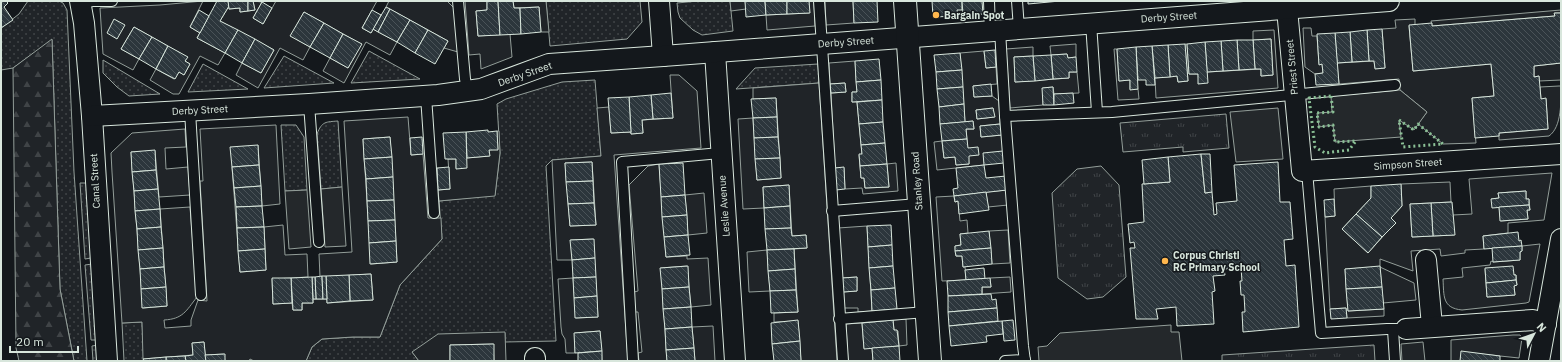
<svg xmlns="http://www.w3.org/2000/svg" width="1562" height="362" viewBox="0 0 1562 362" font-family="'IBM Plex Sans',sans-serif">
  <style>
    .grass { fill: url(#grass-dots); stroke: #939e99 }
    .forest { fill: url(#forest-firs); stroke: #939e99 }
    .park { fill: url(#park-tufts); stroke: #939e99 }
    .garden { fill: #202428; stroke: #939e99; fill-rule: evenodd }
    .parking { fill: #24282b; stroke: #939e99 }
    .building { fill: url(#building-back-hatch); stroke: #d8e6dc }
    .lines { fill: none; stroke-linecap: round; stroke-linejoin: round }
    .service-casing { stroke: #d8e6dc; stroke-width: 12 }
    .minor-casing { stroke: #d8e6dc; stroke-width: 22 }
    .tertiary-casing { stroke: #d8e6dc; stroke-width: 24 }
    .service { stroke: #14181c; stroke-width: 10 }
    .minor { stroke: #14181c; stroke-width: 20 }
    .tertiary { stroke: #14181c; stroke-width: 22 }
    .hedge { stroke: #8ac095; stroke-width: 3; stroke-dasharray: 2 3; stroke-linecap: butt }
    .poi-dot { fill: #ffb74d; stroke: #14181c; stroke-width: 1.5 }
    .labels { text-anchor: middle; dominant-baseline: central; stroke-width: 3; stroke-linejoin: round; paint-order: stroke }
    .poi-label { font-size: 10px; font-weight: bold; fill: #d8e6dc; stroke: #14181c; text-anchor: start }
    .street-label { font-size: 10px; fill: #d8e6dc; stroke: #14181c }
  </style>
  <defs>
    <pattern id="grass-dots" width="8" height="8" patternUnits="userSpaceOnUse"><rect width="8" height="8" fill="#202428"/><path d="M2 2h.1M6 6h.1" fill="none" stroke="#404447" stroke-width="1.8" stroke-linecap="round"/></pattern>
    <pattern id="forest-firs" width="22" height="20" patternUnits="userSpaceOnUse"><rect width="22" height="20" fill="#202428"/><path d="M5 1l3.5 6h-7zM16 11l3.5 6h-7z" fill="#404447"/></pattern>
    <pattern id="park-tufts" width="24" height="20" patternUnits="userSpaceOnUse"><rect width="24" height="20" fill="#202428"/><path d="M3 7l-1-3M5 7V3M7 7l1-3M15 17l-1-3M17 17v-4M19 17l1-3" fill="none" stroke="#404447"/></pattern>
    <pattern id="building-back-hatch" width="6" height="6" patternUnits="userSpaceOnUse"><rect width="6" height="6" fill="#2c363c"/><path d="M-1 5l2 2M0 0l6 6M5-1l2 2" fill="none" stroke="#4a5358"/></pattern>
  </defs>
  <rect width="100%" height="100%" fill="#14181c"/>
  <g class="grass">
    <polygon points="28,1 59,1 63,3 67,10 74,172 87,361 74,361 60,289 52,40 13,68 1,70 1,28 19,14"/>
    <polygon points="546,1 640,1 642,22 627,39 550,46"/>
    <polygon points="698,1 730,1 733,31 702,35 693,30 680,18 678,12 677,3"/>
    <polygon points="369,51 420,79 351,83"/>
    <polygon points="284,56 334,83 264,88"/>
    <polygon points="103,60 160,94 129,96 117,87 103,73"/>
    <polygon points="203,64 248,89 188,92"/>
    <polygon points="818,64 819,83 736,89 755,68"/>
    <polygon points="595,80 601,156 552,160 546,166 556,341 505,342 505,333 412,352 419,361 306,361 312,347 322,339 353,337 380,337 400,285 442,239 439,201 495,195 500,153 497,104 506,99 562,82"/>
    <path d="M338 121 342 187 321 189 317 134C322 121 326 122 338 121Z"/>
    <polygon points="281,125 296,125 304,137 307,190 285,191"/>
    <polygon points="80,183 87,183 91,258 85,259"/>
    <polygon points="92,264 97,340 91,340 85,265"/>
    <polygon points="142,322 144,361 124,361 122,323"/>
    <polygon points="98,345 99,361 93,361 92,346"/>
  </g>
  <polygon class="forest" points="52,39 60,289 74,361 19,361 16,348 13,68"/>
  <g class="park">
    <polygon points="1226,114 1229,148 1183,152 1183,147 1123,152 1120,123"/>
    <polygon points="1101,166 1119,185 1126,277 1103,297 1087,299 1058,278 1052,193 1077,169"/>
    <polygon points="1374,345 1375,361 1222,361 1222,355"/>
  </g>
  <g class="garden">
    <polygon points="203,1 190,27 200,33 197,38 225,53 218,65 200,56 179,94 173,94 150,80 156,69 174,79 179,72 184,75 190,64 185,61 187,57 134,27 121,49 139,59 133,70 103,54 100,8 160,5"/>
    <polygon points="253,1 262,2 253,18 263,24 276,1 377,1 362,28 371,33 373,29 397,42 390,55 366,42 344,83 323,71 330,58 348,68 361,44 304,12 291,36 310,47 303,60 280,48 258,88 236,75 242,63 261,73 274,50 220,21 229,6 229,9 240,8 240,12 255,10"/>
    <polygon points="389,1 447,1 454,8 458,52 444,48 448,41 386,7"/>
    <polygon points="465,1 487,1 487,10 476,11 478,36 510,34 512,57 481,69 480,54 469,55"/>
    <polygon points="513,1 546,1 549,32 541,32 539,7 514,8"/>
    <polygon points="730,1 745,1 746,9 731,11"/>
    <polygon points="809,1 814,1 815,26 767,30 766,15 809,13"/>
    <polygon points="825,1 853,1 854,23 826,25"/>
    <polygon points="1561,10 1561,13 1555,13 1555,16 1432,26 1431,21"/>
    <polygon points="1415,19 1415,25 1409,26 1413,71 1491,64 1494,96 1472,98 1476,143 1443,144 1418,124 1427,112 1400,90 1399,79 1339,84 1337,63 1374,61 1375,68 1385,68 1382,29 1396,28 1395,20"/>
    <polygon points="1303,28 1311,28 1312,36 1317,36 1319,64 1322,64 1323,73 1315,74 1305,67"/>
    <polygon points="1274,30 1278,88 1156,98 1155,78 1177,76 1178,82 1188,81 1185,44 1187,44 1189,74 1198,74 1199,84 1207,72 1261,69 1261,76 1273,75 1271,39 1253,40 1253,31"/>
    <polygon points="1076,44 1076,57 1068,58 1067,54 1051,55 1050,46"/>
    <polygon points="1033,47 1033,56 1014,57 1015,82 1069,78 1069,72 1077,72 1079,93 1054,94 1053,87 1043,88 1043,105 1010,108 1006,49"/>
    <polygon points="1114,49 1117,49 1119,81 1130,80 1130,89 1138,89 1139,99 1118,100"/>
    <path d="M984 51 986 68 996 67 997 84 973 86 974 97 992 96 999 101 1000 124 980 126 981 137 1002 135 1003 151 984 165 937 170 934 142 942 141 944 158 955 157 956 165 969 164 966 129H974L973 121 965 122 960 53ZM993 108 994 117 977 119 976 110Z"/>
    <polygon points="855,61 857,92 852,92 852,102 857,102 862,154 859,155 861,178 864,178 865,188 889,187 887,164 896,163 898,191 863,194 862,188 845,189 844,168 835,168 831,93 846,92 845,83 830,84 829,63"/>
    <polygon points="1561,63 1561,80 1539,81 1539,76 1534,77 1534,66"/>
    <path d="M670 75H679L697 91 701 148 614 155 628 361H602L600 331 575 333V353H566L565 339 562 334 561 327 558 279 573 278 576 318 598 317 593 239 571 240 572 260H557L552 160 601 156 597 108 609 107 611 133 631 132V134L643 133 642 120 673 118ZM592 162 596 225 570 226 565 163Z"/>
    <polygon points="819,83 837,361 801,361 798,321 774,322 774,313 798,312 794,249 807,248 806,235 792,236 789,185 763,187 764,208 743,209 738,119 753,118 757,180 781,178 776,98 753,99 753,88"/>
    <path d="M1559 86H1561C1561 100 1562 127 1549 136L1499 140V133L1548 129 1546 99H1541L1540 87Z"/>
    <path d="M408 117 411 155 423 154 428 218H441L442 239 400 285 380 337H353L322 339 312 347 306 361H254L250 359 249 361H225L224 354 205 355 204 342 192 343 193 355 143 359 142 322 122 323 112 172 111 153 132 133 185 129 186 147 165 148 166 169 188 167 190 195 159 197 155 151 131 152 143 308 167 306 160 209 190 207 197 297C186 311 183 319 164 320L165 328 191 326V320L198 300 207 301 200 181H203L200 129 276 125 280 204 262 206 258 145 232 167 240 272 266 270 264 227 283 225 285 255 307 254 308 277 272 279 273 304 292 303 293 310H302V303H313V299H327V303L373 300 371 274 320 277 319 254 352 252 344 121ZM390 137 397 262 371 264 363 139Z"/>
    <polygon points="497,131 499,131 500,153 495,196 439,201 438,190 450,189 448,159 456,159 456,168 466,158 489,156 489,150 498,149"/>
    <polygon points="659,164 666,257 687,256 687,259 708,258 711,305 691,307 687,266 661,268 667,361 639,361 638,353 642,352 638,312 635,312 634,292 638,291 629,185 648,166"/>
    <path d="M1552 173 1544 220 1508 223V233L1483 236 1484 249 1465 250V253L1441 256 1440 249 1411 251 1413 271 1380 259V267L1414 283 1416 300 1383 303 1380 267 1345 269 1348 311 1384 309V316L1347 318 1346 308 1330 309 1325 217 1335 216 1334 189 1371 186V198L1342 229 1368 253 1395 223 1391 218 1402 206 1401 184 1450 182 1451 202 1410 204 1412 237 1454 235 1453 215 1472 214 1469 179ZM1526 191V199H1529L1530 210H1527L1528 219 1501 221 1499 207 1491 199 1499 198 1498 193Z"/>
    <polygon points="1007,190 1008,205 988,207 986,192"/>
    <polygon points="704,193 707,233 688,235 685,195"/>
    <polygon points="954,196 955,202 958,201 960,221 967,220 968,233 960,234 961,245 955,246 956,256 962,256 963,267 965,267 966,280 942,281 936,197"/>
    <polygon points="867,226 872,311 858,312 858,308 844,308 843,292 857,291 857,277 842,278 838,228"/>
    <polygon points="1008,230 1010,263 992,264 989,231"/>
    <path d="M1540 244 1529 302 1526 303 1462 310C1442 308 1444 296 1443 279L1463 277 1462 268 1490 265 1491 261 1493 262 1520 260V252L1522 251V246ZM1485 269 1516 275 1517 285 1514 286 1515 295 1487 297Z"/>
    <polygon points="767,250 770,291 749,292 747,252"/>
    <polygon points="1010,277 1011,292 982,294 982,287 991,287 990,278"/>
    <polygon points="906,319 907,345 899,346 898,331 894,330 893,320"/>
    <polygon points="862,323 864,348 872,348 873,361 848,361 846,324"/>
    <polygon points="713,326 715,361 695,361 692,327"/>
    <polygon points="505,332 506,361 494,361 493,344 450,345 450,361 419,361 412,352 438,334"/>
    <polygon points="1513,335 1520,335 1522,338 1519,358 1462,352 1460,361 1451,361 1451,340"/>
    <polygon points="1423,342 1425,361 1402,361 1401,344"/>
  </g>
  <g class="parking">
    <polygon points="1400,90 1427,112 1414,130 1399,120 1401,137 1335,142 1333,125 1319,127 1317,113 1332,112 1331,96"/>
    <polygon points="1278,108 1283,159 1236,162 1230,112"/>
    <polygon points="342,187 346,246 325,247 321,189"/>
    <polygon points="307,190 311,247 289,249 285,191"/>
    <polygon points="1171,325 1171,332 1179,332 1182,361 1039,361 1038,347 1047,346 1060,333"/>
  </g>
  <g class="building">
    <polygon points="1,1 6,1 8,3 4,7 13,20 1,28"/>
    <polygon points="217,1 228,1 229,6 220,21 238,30 225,53 197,38"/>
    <polygon points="228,1 248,1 248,11 240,12 240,8 229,9"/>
    <polygon points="248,1 253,1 255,10 248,11"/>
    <polygon points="487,1 498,1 500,35 478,36 476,11 487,10"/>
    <polygon points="498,1 513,1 514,8 520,8 521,34 500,35"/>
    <polygon points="745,1 765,1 766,15 746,17"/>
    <polygon points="765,1 787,1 787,14 766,15"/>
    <polygon points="787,1 809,1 810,13 787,14"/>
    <polygon points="853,1 877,1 878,22 854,23"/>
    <polygon points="932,1 962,1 962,10 957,10 958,16 933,17"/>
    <polygon points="962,1 982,1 983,14 963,15"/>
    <polygon points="1028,1 1060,1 1028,4"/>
    <polygon points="262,2 272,8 263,24 253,18"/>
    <polygon points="386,7 390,9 378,32 373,29"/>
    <polygon points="539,7 541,32 521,34 520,8"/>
    <polygon points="390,9 410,20 397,42 378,32"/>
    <polygon points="199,10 209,16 200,33 190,27"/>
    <polygon points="372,10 381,15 371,33 362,28"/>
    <polygon points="304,12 324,23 310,47 290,36"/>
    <polygon points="1554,13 1561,13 1561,63 1534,66 1534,77 1539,76 1541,99 1546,98 1548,129 1499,133 1499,136 1475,138 1472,98 1494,96 1491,64 1413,71 1409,25 1432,23 1432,26 1555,16"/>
    <polygon points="114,19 125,25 117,39 107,33"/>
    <polygon points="410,20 428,30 415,53 397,42"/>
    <polygon points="324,23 343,34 330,58 310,47"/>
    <polygon points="134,27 152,37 139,59 121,49"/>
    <polygon points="1382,29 1385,68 1375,69 1374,61 1369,61 1367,30"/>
    <polygon points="238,30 255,39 242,63 225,53"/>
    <polygon points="428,30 448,41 435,64 415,53"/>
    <polygon points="1367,30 1369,61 1352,62 1350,32"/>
    <polygon points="1350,32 1352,62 1337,63 1335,33"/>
    <polygon points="1335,33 1339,84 1316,85 1315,74 1323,73 1322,64 1319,65 1317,34"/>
    <polygon points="343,34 362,44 348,68 330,58"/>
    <polygon points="152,37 168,46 156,69 139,59"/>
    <polygon points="255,39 274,50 261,73 242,63"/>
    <polygon points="1271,39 1273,75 1261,76 1261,69 1255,69 1253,40"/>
    <polygon points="1237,40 1253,40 1255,69 1239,70"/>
    <polygon points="1237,40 1239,70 1223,71 1221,41"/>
    <polygon points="1221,41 1223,71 1207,72 1205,42"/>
    <polygon points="1205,42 1208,83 1198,84 1198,74 1189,74 1187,44"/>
    <polygon points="1185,44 1188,81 1178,82 1177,76 1170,77 1168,45"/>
    <polygon points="1168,45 1170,77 1155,78 1152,46"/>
    <polygon points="168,46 188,57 185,61 190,64 184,75 179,72 175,79 156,69"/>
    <polygon points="1152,46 1155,85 1146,85 1146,80 1138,80 1136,47"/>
    <polygon points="1136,47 1138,89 1130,90 1130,80 1119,81 1117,49"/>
    <polygon points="995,50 996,67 986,68 984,51"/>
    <polygon points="960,53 962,70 936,72 934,55"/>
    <polygon points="1067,54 1068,58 1076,57 1077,72 1069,72 1069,78 1053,79 1051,55"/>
    <polygon points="1051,55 1053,79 1035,81 1033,56"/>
    <polygon points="1033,56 1035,81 1015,82 1014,57"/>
    <polygon points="879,59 881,80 856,82 855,61"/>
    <polygon points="962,70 963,87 937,89 936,72"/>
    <polygon points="881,80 882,100 852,102 852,92 857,92 856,82"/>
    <polygon points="845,83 846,92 831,93 830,84"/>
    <polygon points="991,84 992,96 974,97 973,86"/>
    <polygon points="963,87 964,104 939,107 937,89"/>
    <polygon points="1053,87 1054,105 1043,105 1042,88"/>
    <polygon points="671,93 673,118 653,119 651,95"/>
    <polygon points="1073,93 1074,103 1054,105 1054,94"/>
    <polygon points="651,95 653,119 642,120 643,133 631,134 629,97"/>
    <polygon points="629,97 631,132 611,133 608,98"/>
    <polygon points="776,98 777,117 753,118 751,99"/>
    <polygon points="882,100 883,122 859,124 857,102"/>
    <polygon points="964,104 965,122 940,124 939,107"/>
    <polygon points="993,108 995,117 977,119 976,110"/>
    <polygon points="777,117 778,137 754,138 753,118"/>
    <polygon points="973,121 974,129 966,129 967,139 942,141 940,124"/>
    <polygon points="883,122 885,143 861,145 859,124"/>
    <polygon points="1000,124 1002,135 981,137 980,126"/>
    <polygon points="488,130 488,132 497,131 498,150 489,150 490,156 467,158 466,132"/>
    <polygon points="466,132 467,168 456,169 456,159 445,159 443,133"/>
    <polygon points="390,137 392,157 364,159 363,139"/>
    <polygon points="422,137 423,154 411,155 410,138"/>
    <polygon points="778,137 780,158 755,159 754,138"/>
    <polygon points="967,139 968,148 978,147 979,155 969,156 969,164 956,165 955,157 944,158 942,141"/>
    <polygon points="885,143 887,164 860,166 859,154 862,154 861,145"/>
    <polygon points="258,145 259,165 232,167 230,147"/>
    <polygon points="155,150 156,170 132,172 131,152"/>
    <polygon points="1003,151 1004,163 984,165 983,153"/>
    <polygon points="1201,154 1205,193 1212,192 1214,215 1217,214 1216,203 1237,201 1234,165 1278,162 1280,202 1290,202 1293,239 1284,240 1286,266 1295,265 1299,327 1243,332 1242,312 1245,312 1244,295 1241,295 1240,281 1242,281 1241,268 1224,269 1225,275 1213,276 1215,291 1212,292 1214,324 1177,326 1176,307 1156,309 1158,319 1136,319 1130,248 1135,248 1134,242 1130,243 1128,224 1144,222 1142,184 1170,182 1168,157"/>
    <polygon points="1201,154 1210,154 1212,192 1205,193"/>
    <polygon points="392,157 393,177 366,179 364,159"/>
    <polygon points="1168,157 1170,182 1144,184 1142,160"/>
    <polygon points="780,158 781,178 757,180 755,159"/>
    <polygon points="592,162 593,181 566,182 565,163"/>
    <polygon points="683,163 685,195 661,197 659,164"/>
    <polygon points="887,164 889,187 865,188 864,178 861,178 860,166"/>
    <polygon points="259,165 261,186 234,188 232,167"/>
    <polygon points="984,165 986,178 1006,176 1007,190 954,196 953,189 958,188 956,168"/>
    <polygon points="449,167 450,189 438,190 437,168"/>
    <polygon points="844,167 845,189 836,190 835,168"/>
    <polygon points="156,170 158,189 134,191 132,172"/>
    <polygon points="393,177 394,200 367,201 366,179"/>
    <polygon points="593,181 594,203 568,204 566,182"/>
    <polygon points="1401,184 1402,206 1391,218 1396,223 1382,237 1356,214 1371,198 1371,186"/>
    <polygon points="789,185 790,206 764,208 763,187"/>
    <polygon points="261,186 262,206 236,207 234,188"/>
    <polygon points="158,189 160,209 135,211 134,191"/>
    <polygon points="1526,191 1526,199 1529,199 1529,205 1492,208 1491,199 1499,198 1498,193"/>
    <polygon points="986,192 989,210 959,214 958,201 955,202 954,196"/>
    <polygon points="685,195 687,215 662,217 661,197"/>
    <polygon points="1334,199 1335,216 1325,217 1324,200"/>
    <polygon points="394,200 395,220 368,221 367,201"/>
    <polygon points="1452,202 1455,235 1433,236 1431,203"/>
    <polygon points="594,203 596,225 570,226 568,204"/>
    <polygon points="1431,203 1433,236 1412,237 1410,204"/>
    <polygon points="1529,205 1530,210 1527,210 1528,219 1500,221 1499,207"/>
    <polygon points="262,206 264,227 237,228 236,207"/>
    <polygon points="790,206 791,228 765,229 764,208"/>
    <polygon points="160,209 161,227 137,229 135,211"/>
    <polygon points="1356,214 1382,237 1368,253 1342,229"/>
    <polygon points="687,215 688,235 664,237 662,217"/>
    <polygon points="395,220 396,241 369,243 368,221"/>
    <polygon points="891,225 892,245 868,247 867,226"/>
    <polygon points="161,227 163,248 138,250 137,229"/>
    <polygon points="264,227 265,249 238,251 237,228"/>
    <polygon points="791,228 792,236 806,235 807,248 767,250 765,229"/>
    <polygon points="989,231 991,248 955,251 955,246 961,245 960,234"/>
    <polygon points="1518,232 1519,241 1521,240 1522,246 1484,249 1483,236"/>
    <polygon points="688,235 690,255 666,257 664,237"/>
    <polygon points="594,239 595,258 572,260 570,240"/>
    <polygon points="396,241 397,262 370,264 369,243"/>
    <polygon points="892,245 893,266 869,268 868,247"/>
    <polygon points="1522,246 1522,251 1520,252 1520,260 1493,262 1492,248"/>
    <polygon points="163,248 164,267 140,269 138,250"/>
    <polygon points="991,248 992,264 963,267 962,256 956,256 955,251"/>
    <polygon points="265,249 266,270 240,272 238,251"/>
    <polygon points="794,249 795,269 768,271 767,250"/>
    <polygon points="595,258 596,277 573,278 572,260"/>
    <polygon points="688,266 689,287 662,289 660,268"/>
    <polygon points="893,266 895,288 871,290 869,268"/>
    <polygon points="1380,266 1382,287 1346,289 1345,269"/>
    <polygon points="1513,266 1514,275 1516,275 1516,280 1486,283 1485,268"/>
    <polygon points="164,267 166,287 141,289 140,269"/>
    <polygon points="984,268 985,279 966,280 965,270"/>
    <polygon points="795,269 796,290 770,291 768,271"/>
    <polygon points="371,274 373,300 350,301 349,275"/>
    <polygon points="349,275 350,301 327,303 326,276"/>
    <polygon points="322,276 323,299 316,299 315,277"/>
    <polygon points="322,276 326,276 327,299 323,299"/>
    <polygon points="312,277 315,277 316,299 313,299"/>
    <polygon points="312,277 313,303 302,303 302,310 293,310 291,278"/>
    <polygon points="596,277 597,296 574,298 573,278"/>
    <polygon points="857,277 857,291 843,292 842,278"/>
    <polygon points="272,278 291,278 292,303 273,304"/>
    <polygon points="990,278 991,287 982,287 982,294 948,296 947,281"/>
    <polygon points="1516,280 1517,285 1514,286 1515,295 1487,297 1486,283"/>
    <polygon points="166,287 167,306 142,308 141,289"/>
    <polygon points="689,287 691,307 663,309 662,289"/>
    <polygon points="1382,287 1384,309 1348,311 1346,289"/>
    <polygon points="895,288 897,309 872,311 871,290"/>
    <polygon points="796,290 798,312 771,313 770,291"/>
    <polygon points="991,294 992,300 996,299 997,308 948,312 948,296"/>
    <polygon points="597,296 598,317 575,318 574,298"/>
    <polygon points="691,307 692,327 665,329 663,309"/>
    <polygon points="997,308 998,321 949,326 948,312"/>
    <polygon points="1346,308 1347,318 1331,319 1330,309"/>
    <polygon points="798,320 800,341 772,344 771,323"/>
    <polygon points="893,320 894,330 897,330 899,346 864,349 862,323"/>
    <polygon points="1013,320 1015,340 1004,341 1002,321"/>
    <polygon points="1002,321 1003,334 986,336 987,342 951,346 949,326"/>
    <polygon points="692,327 694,348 666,350 665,329"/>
    <polygon points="600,331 602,351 575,353 574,333"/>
    <polygon points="800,341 801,361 774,361 772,344"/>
    <polygon points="204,342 206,361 186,361 185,356 193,355 192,343"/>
    <polygon points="494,344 494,361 450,361 450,345"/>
    <polygon points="899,346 900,361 873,361 872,348"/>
    <polygon points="694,348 695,361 667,361 666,350"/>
    <polygon points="602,351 602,361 578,361 578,353"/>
    <polygon points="1461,351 1500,356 1500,361 1460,361"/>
    <polygon points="225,354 225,361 206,361 205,355"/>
    <polygon points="185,356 186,361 166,361 166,357"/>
    <polygon points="166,357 166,361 144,361 143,359"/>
  </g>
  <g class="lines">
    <defs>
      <g id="service">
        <polyline points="458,1 465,79 468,92"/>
        <polyline points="819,1 843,361"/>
        <polyline points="989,1 990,31"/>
        <polyline points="1017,1 1019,29"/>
        <polyline points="81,4 93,1 112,1"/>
        <polyline points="1091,23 1097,112"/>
        <polyline points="1000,30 1005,116 1023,346 1025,361"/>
        <polyline points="426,96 434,213"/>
        <polyline points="309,104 319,242"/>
        <polyline points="190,111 201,295"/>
        <polyline points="1005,116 1112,112 1395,85"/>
        <polyline points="1307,171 1321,333 1387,329 1406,329"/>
        <polyline points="832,211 918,204"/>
        <polyline points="839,319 926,312"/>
        <polyline points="1393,330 1395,361"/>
        <polyline points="633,361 622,162 720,153"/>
        <polyline points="1005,361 1025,360"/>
      </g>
      <g id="minor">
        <polyline points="80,1 84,23 92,116 107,361"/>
        <polyline points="659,1 663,56"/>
        <polyline points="1287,9 1302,171 1561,154"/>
        <polyline points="715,52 735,361"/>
        <polyline points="92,116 309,104 438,95 481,89 549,64 663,56 1389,1"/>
        <polyline points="1426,260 1432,326"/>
        <polyline points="1406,329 1533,320 1546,324"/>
        <polyline points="535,358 535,361"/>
        <polyline points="1539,361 1561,239"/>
      </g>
      <polyline id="tertiary" points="905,1 930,361"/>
    </defs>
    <use href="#service" class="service-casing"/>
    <use href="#minor" class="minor-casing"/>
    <use href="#tertiary" class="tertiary-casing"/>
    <use href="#service" class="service"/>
    <use href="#minor" class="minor"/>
    <use href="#tertiary" class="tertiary"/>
    <g class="hedge">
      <polygon points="1331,96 1333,112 1317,113 1319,127 1333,125 1335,142 1356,141 1349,150 1325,153 1315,147 1309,98"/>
      <polygon points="1399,120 1414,130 1418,124 1443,144 1403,147"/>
    </g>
  </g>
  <g class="poi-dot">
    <circle cx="936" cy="15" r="4"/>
    <circle cx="1165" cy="261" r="4"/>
  </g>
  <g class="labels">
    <g class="poi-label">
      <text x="944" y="15">Bargain Spot</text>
      <text x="1173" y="255">Corpus Christi<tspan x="1173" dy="12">RC Primary School</tspan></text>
    </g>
    <g class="street-label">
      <text transform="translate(1169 17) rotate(-4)">Derby Street</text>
      <text transform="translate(846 42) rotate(-4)">Derby Street</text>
      <text transform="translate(1292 67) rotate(-95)">Priest Street</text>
      <text transform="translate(525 74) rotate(-19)">Derby Street</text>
      <text transform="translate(200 110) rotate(-3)">Derby Street</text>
      <text transform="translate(1408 164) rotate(-4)">Simpson Street</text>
      <text transform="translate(95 181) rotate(-93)">Canal Street</text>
      <text transform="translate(917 181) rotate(-94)">Stanley Road</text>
      <text transform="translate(724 206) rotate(-94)">Leslie Avenue</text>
    </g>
  </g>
  <rect width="1562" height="362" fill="none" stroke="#d8e6dc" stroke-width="4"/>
  <g transform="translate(1534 334) rotate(49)" stroke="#14181c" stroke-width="3" paint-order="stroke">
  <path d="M0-3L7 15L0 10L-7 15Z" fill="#d8e6dc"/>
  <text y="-6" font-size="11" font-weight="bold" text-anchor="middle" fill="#d8e6dc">N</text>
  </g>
  <path d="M10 346v6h68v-6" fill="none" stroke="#d8e6dc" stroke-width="2"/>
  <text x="16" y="346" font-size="12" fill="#d8e6dc" stroke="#14181c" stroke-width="3" paint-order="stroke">20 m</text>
</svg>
